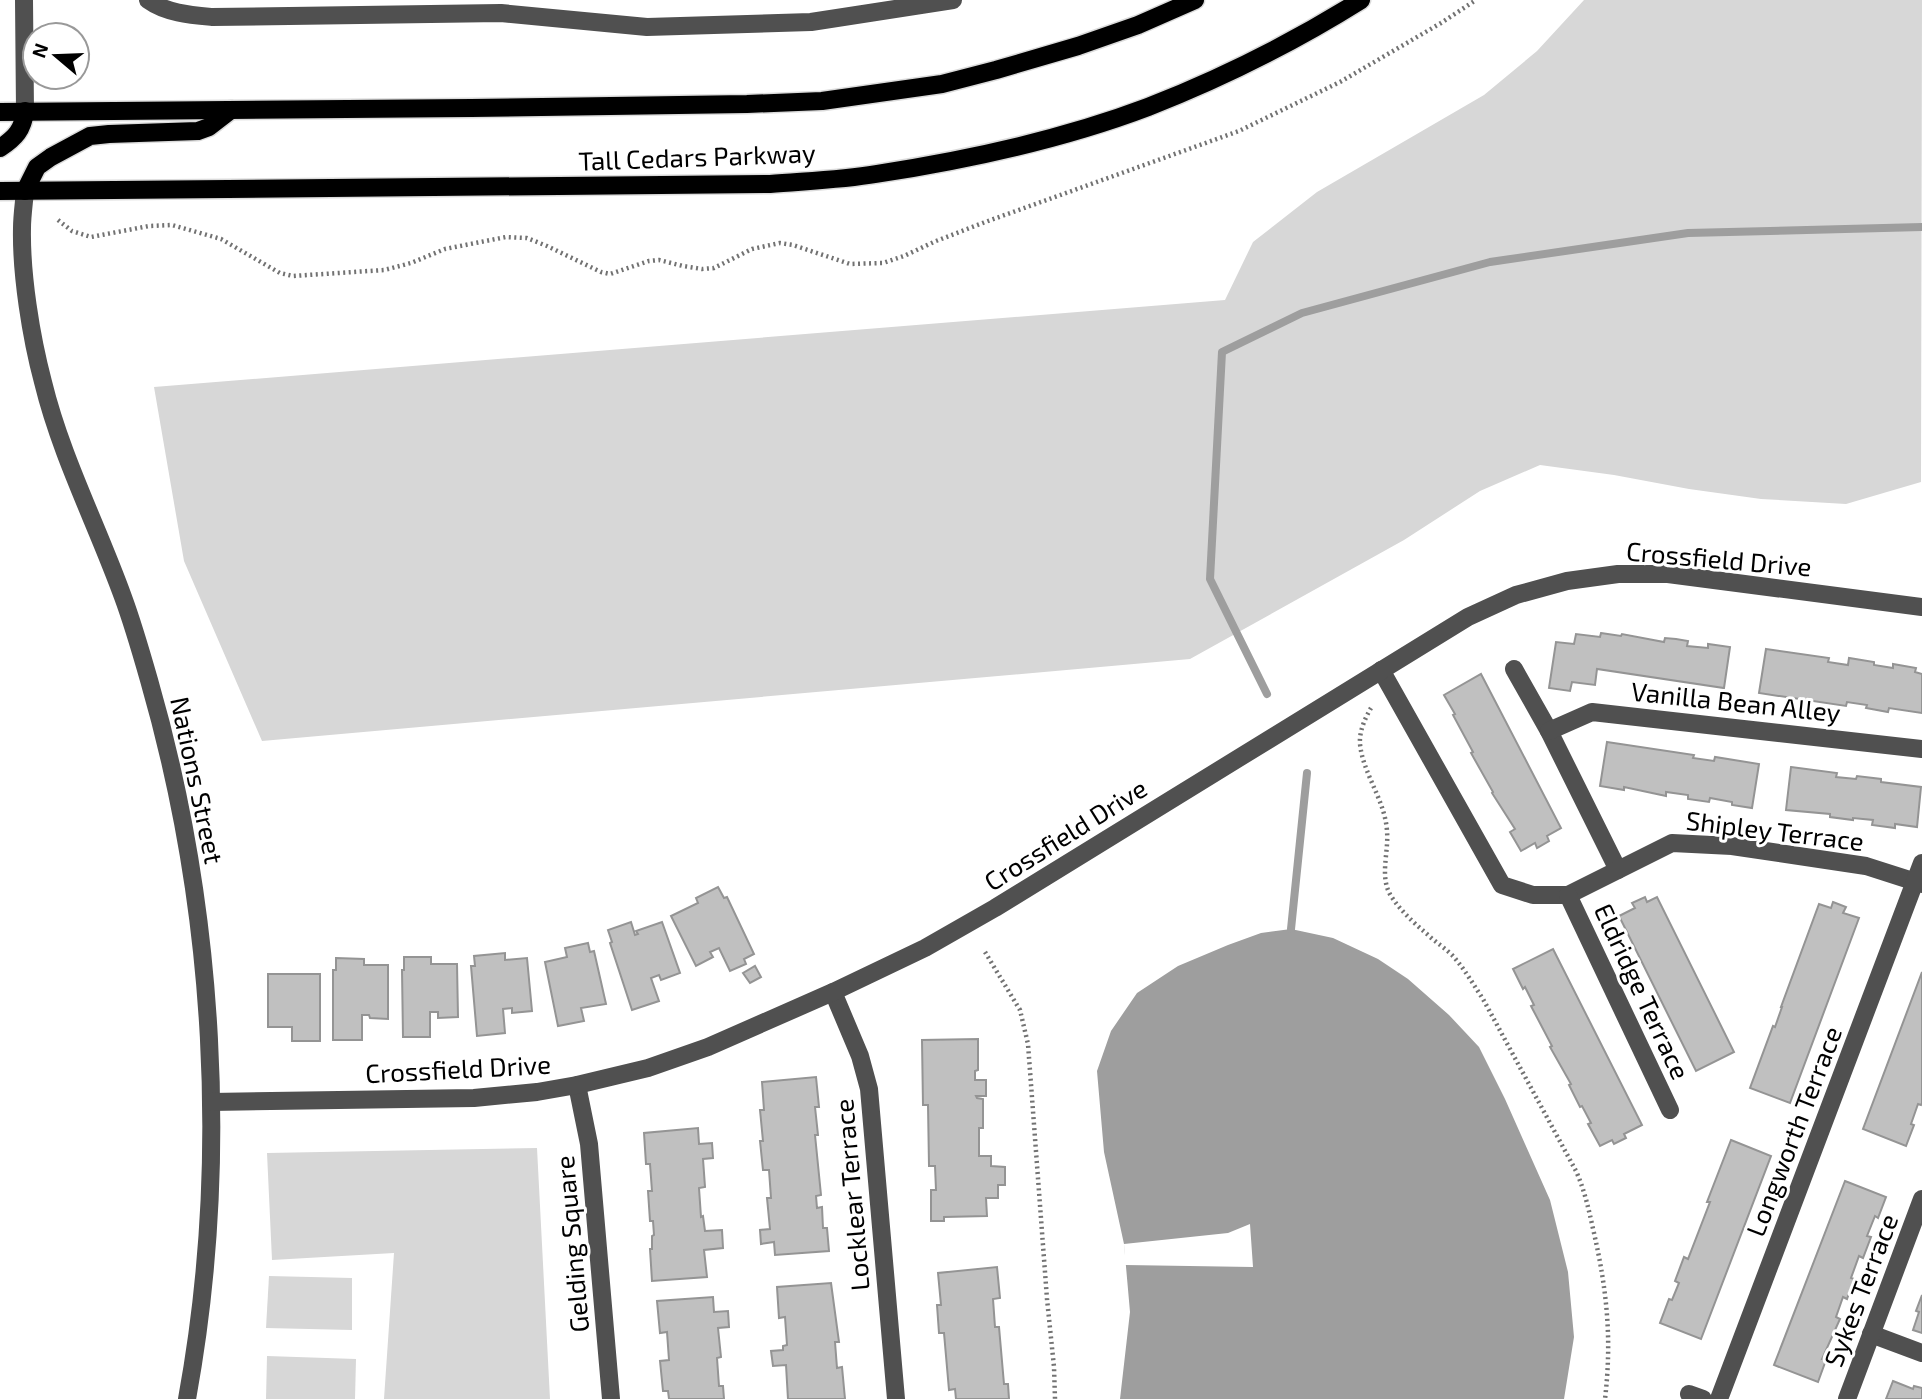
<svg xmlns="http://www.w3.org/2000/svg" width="1922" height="1399" viewBox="0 0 1922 1399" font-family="'Exo 2',sans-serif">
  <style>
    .green { fill: #d7d7d7 }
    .water { fill: #9e9e9e }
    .pier { fill: #fff }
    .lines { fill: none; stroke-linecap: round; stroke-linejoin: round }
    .stream { stroke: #9e9e9e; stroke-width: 8 }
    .building { fill: #c0c0c0; stroke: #949494; stroke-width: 2 }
    .major-casing { stroke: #dbdbdb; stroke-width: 21 }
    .path { stroke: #727272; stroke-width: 4.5; stroke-dasharray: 2 3.5; stroke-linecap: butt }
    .minor { stroke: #505050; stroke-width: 18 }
    .major { stroke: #000; stroke-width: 18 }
    .labels { text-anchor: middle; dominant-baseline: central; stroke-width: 6; stroke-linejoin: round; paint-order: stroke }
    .street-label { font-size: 26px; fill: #000; stroke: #fff }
  </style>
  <rect width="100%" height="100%" fill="#fff"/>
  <g class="green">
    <polygon points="1584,0 1922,0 1921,482 1846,504 1761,499 1689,489 1614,475 1540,465 1480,491 1404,540 1190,659 262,741 184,561 154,387 1225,300 1253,242 1317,192 1484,95 1537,51"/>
    <polygon points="537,1148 550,1399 384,1399 394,1253 272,1260 267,1153"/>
    <polygon points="269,1276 352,1278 352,1330 266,1328"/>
    <polygon points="267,1356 356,1359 355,1399 266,1399"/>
  </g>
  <polygon class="water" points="1291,929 1333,938 1378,959 1408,979 1449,1015 1479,1047 1505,1099 1550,1200 1568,1272 1574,1337 1564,1399 1120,1399 1130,1312 1124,1244 1104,1152 1097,1071 1111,1031 1137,993 1178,966 1228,945 1261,933"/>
  <polygon class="pier" points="1250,1224 1253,1267 1125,1265 1124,1244 1228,1233"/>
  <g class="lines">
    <g class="stream">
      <polyline points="1267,694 1210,579 1222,352 1302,313 1490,262 1688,233 1922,227"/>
      <polyline points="1291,929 1307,773"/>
    </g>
  </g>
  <g class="building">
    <polygon points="1601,633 1621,636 1622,634 1664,642 1665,638 1676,639 1688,641 1687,646 1708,648 1708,644 1730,647 1724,688 1597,669 1595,685 1572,682 1570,691 1549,688 1556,642 1574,644 1576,634 1600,637"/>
    <polygon points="1766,649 1829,658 1828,662 1848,665 1849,658 1874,662 1874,665 1893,668 1893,664 1916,668 1915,672 1922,674 1922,713 1889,708 1888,712 1866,708 1867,705 1847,702 1846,706 1759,693"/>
    <polygon points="1481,674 1561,828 1547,836 1549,841 1537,848 1535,843 1521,851 1510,832 1515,829 1492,793 1493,792 1471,753 1473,752 1453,715 1455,714 1444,695"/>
    <polygon points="1607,742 1694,755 1693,758 1714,761 1715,757 1759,764 1752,808 1732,805 1732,802 1710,798 1709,802 1688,799 1688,795 1666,792 1666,796 1624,787 1624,790 1600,786"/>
    <polygon points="1791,767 1837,773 1836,777 1856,779 1857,776 1881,779 1881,782 1921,787 1917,827 1895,824 1895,828 1872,825 1873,820 1853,818 1853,820 1830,817 1830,814 1786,810"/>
    <polygon points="718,887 724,898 727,897 754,954 744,959 746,964 730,971 719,948 710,952 713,957 696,966 671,916 698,903 696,898"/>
    <polygon points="1645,897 1647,902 1657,897 1734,1052 1696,1071 1619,916 1635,908 1632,903"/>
    <polygon points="1833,902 1846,907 1843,913 1859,918 1790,1103 1750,1088 1773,1026 1775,1027 1782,1007 1781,1007 1819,904 1831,908"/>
    <polygon points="631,922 635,935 638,934 636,931 662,922 680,973 661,980 659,975 651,978 659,1001 632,1010 610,943 612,942 608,930"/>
    <polygon points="588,943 590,952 594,951 606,1004 581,1008 584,1021 558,1026 545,962 567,957 565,948"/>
    <polygon points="1553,949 1642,1125 1624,1134 1626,1138 1614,1144 1612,1140 1600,1146 1588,1124 1591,1123 1582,1106 1580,1107 1569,1085 1571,1084 1550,1047 1552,1046 1531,1006 1534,1005 1525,987 1523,989 1513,969"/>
    <polygon points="505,953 505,960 527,958 532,1011 512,1013 512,1008 503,1009 505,1033 477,1036 471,966 475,966 474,956"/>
    <polygon points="404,957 431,957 431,964 457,964 458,1017 438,1018 438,1012 430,1012 430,1037 403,1037 402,970 404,970"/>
    <polygon points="336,958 364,959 364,965 388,965 388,1019 370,1018 369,1015 362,1015 362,1040 333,1040 333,970 336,970"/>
    <polygon points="755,966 761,977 750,983 743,973"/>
    <polygon points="1922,972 1922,1103 1921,1105 1918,1104 1911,1124 1914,1125 1906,1146 1863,1129"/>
    <polygon points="268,974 320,974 320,1041 292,1041 292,1027 268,1027"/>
    <polygon points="978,1039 978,1070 975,1071 975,1080 986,1080 986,1096 976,1096 977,1098 983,1099 983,1128 979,1128 979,1156 991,1156 991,1166 1005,1167 1005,1185 998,1185 998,1198 986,1198 987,1216 944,1217 944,1221 931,1221 931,1190 936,1190 935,1166 929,1166 928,1105 923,1105 922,1040"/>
    <polygon points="816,1077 819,1107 815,1107 818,1135 815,1135 821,1195 816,1196 817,1208 822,1207 823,1228 827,1228 829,1251 775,1255 774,1242 761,1244 760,1230 770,1229 767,1198 771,1198 769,1170 763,1170 760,1141 763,1141 760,1110 764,1110 762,1082"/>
    <polygon points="698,1128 699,1144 712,1143 713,1158 703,1159 705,1187 699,1188 701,1217 703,1216 705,1231 722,1230 723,1248 704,1250 707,1277 652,1281 650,1249 652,1249 652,1236 654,1235 653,1221 650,1221 648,1191 652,1191 650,1164 646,1164 644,1133"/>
    <polygon points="1731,1140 1771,1156 1701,1339 1660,1323 1669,1299 1672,1300 1679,1283 1675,1281 1684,1257 1688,1259 1710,1202 1707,1202"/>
    <polygon points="1845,1181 1886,1197 1878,1218 1875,1216 1867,1236 1871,1237 1863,1258 1859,1256 1851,1278 1854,1279 1847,1299 1843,1297 1836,1317 1840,1319 1822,1359 1826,1360 1818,1382 1774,1365"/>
    <polygon points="997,1267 1000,1298 993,1299 995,1327 999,1327 1004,1384 1008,1384 1009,1399 956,1399 955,1389 949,1390 944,1333 939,1333 937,1305 941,1305 938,1273"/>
    <polygon points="831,1283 839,1342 835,1342 837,1368 842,1367 845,1399 788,1399 786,1365 773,1366 771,1351 783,1350 783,1346 787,1345 785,1317 779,1318 777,1287"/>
    <polygon points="1922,1295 1922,1333 1913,1330 1919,1312 1916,1311"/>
    <polygon points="713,1297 714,1312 728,1311 729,1327 718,1328 721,1357 717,1358 719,1386 723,1386 724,1399 669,1399 668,1391 663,1391 660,1361 669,1360 667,1332 660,1333 657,1301"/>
    <polygon points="1893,1381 1913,1389 1914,1386 1922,1388 1922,1399 1886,1399"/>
  </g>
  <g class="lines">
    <defs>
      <g id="major">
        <polyline points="0,112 471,108 747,104 822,101 942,84 996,70 1078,46 1138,25 1195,0"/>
        <path d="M0 148C15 138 23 130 25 111"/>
        <path d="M0 191 770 184C805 181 841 180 876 174 967 160 1061 140 1148 107 1222 78 1294 42 1361 0"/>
        <polyline points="25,191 37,167 51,157 90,136 109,134 198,131 209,127 231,110"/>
      </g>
    </defs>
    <use href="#major" class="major-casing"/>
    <g class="path">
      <polyline points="58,220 72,231 91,237 149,226 172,225 221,239 280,273 293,276 384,270 411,263 445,249 506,237 527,238 547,246 601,272 610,274 649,261 659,260 683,266 702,269 714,268 752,249 780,243 793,245 850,264 883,263 904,256 936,241 988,221 1239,131 1340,82 1441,23 1476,0"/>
      <path d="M1371 708C1365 718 1359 732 1360 744 1363 774 1385 800 1387 831 1389 854 1378 879 1393 899 1402 912 1415 924 1427 934 1435 942 1444 947 1452 955 1464 968 1473 984 1483 999L1576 1171C1585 1191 1589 1211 1594 1233 1607 1291 1612 1339 1605 1399"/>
      <polyline points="985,952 1020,1010 1028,1044 1047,1299 1054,1367 1055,1399"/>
    </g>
    <g class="minor">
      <polyline points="24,0 25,111"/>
      <path d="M148 0C166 13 190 15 212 17L501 13 647 27 811 22 953 0"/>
      <path d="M25 191C24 203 22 216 22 228 21 274 31 337 43 382 61 456 97 525 123 597 133 624 141 652 149 680 215 909 230 1164 187 1399"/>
      <polyline points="1514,669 1549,731 1618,870"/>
      <polyline points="1381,670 1502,885 1533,895 1568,895 1672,843 1732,846 1866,866 1922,884"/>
      <polyline points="1549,731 1592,712 1922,749"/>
      <polyline points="1568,895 1670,1110"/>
      <polyline points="833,992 860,1056 869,1089 896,1399"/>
      <polyline points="577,1085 589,1144 611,1399"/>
      <polyline points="211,1102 474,1098 537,1092 577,1085 648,1068 708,1047 833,992 925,948 995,908 1468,617 1516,595 1567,581 1618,574 1668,574 1922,607"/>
      <polyline points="1871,1334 1922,1353"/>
      <polyline points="1689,1394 1703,1399"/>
      <polyline points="1719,1399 1922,863"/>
      <polyline points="1847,1399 1922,1199"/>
    </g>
    <use href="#major" class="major"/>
  </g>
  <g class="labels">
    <g class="street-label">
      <text transform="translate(697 156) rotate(-2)">Tall Cedars Parkway</text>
      <text transform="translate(1719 558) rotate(5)">Crossfield Drive</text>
      <text transform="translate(1736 701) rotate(6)">Vanilla Bean Alley</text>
      <text transform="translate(198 780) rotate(78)">Nations Street</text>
      <text transform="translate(1775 830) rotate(7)">Shipley Terrace</text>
      <text transform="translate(1065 834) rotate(-32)">Crossfield Drive</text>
      <text transform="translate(1643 991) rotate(65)">Eldridge Terrace</text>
      <text transform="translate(458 1068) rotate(-3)">Crossfield Drive</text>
      <text transform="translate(1793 1131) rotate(-69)">Longworth Terrace</text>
      <text transform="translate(851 1195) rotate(-95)">Locklear Terrace</text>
      <text transform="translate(571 1244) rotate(-95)">Gelding Square</text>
      <text transform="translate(1860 1290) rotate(-69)">Sykes Terrace</text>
    </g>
  </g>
  <g transform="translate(56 56) rotate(289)"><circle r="33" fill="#ffffff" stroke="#999999" stroke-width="2"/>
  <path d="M0-5L12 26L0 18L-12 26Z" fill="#000000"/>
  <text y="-10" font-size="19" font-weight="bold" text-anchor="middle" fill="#000000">N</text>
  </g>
</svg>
